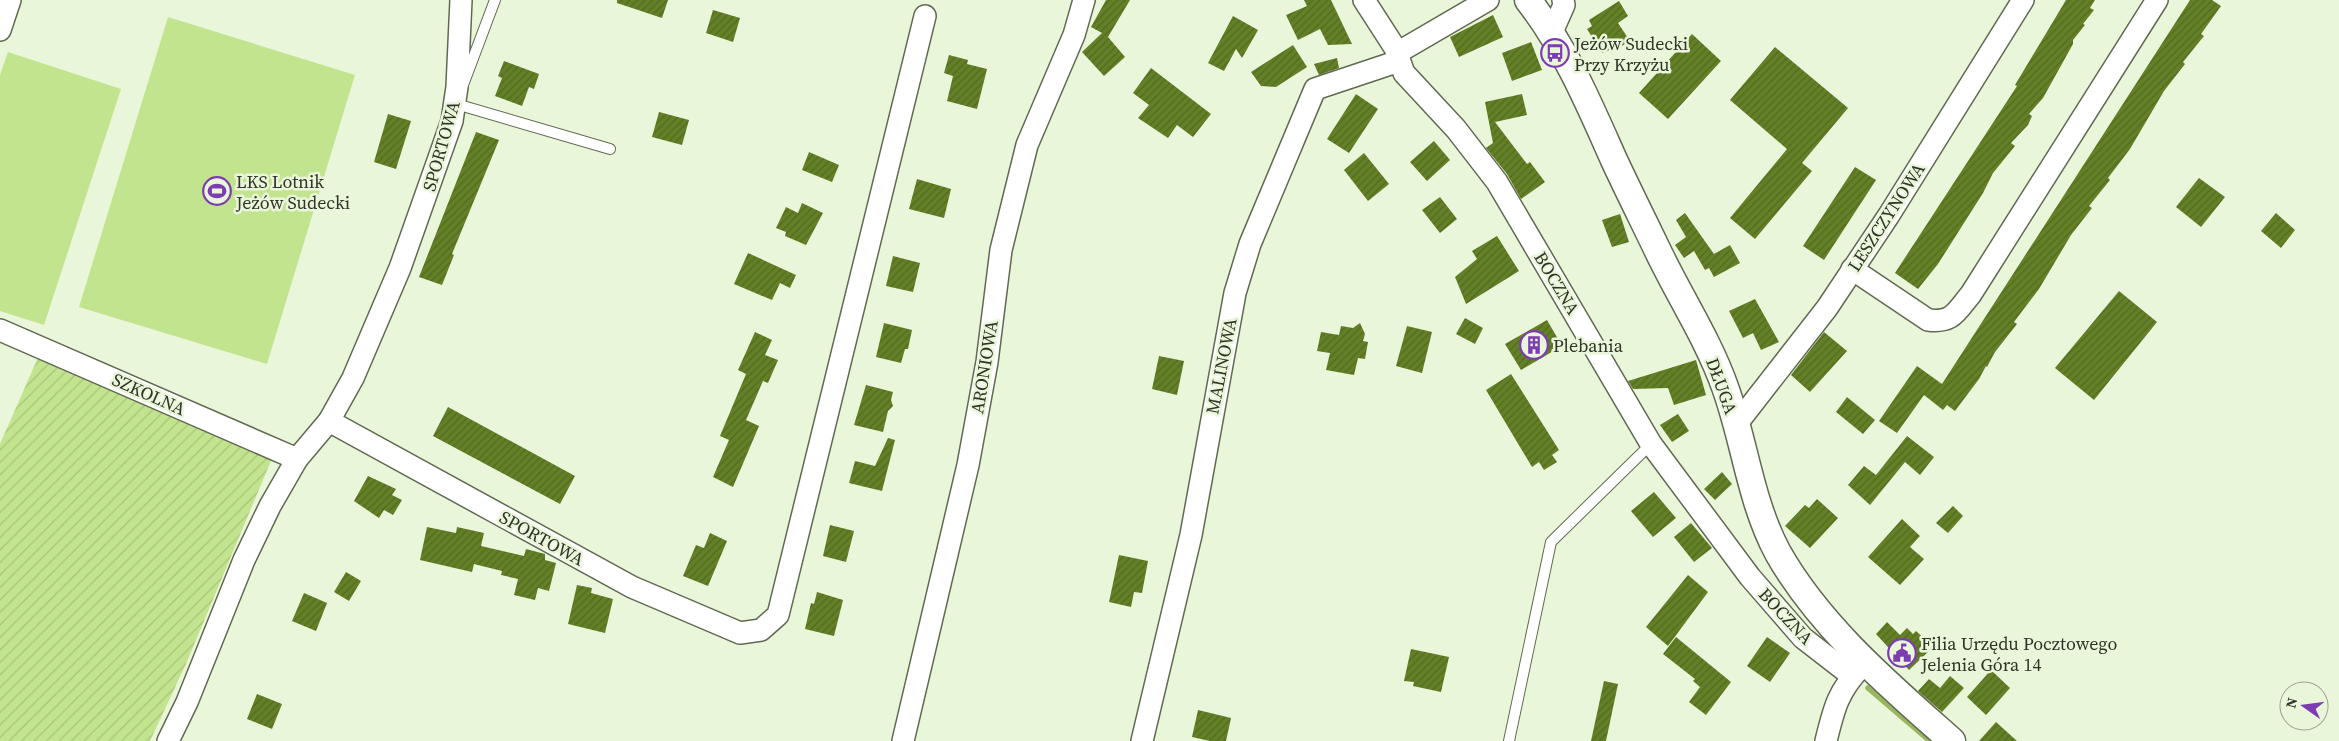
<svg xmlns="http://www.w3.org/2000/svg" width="2339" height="741" viewBox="0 0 2339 741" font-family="'Source Serif 4',serif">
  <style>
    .garden { fill: url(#garden-furrows) }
    .pitch { fill: #c3e48e }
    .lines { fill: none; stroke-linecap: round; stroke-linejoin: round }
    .stream { stroke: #98b760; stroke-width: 5.5 }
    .building { fill: url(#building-hatch) }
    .service-casing { stroke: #606a52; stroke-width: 12 }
    .minor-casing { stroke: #606a52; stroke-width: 24 }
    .tertiary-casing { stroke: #606a52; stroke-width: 29 }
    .service { stroke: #fff; stroke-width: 10 }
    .minor { stroke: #fff; stroke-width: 21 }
    .tertiary { stroke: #fff; stroke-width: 26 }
    .labels { text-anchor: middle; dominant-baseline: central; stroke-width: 5; stroke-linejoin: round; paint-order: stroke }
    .poi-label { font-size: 18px; fill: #2f3328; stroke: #eaf6da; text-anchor: start }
    .street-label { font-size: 18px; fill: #2f3328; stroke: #eaf6da }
  </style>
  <defs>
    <pattern id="garden-furrows" width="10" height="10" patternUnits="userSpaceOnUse" patternTransform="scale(1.25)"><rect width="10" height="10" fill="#c3e48e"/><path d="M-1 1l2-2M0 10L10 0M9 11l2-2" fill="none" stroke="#a8c47a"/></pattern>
    <pattern id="building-hatch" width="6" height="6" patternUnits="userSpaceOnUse" patternTransform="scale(1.25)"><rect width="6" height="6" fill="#638026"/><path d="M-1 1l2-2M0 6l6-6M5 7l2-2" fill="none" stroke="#526921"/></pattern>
  </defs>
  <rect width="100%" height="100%" fill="#eaf6da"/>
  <polygon class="garden" points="40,353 273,456 186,664 150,741 0,741 0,444"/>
  <g class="pitch">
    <polygon points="168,17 355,75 267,364 79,307"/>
    <polygon points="8,52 121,89 44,325 0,311 0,75"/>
  </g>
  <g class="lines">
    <polyline class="stream" points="1868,688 1930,741"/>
  </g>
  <g class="building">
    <polygon points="617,0 668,0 662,18 617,3"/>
    <polygon points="1106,0 1130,0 1108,37 1125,57 1104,76 1082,52 1102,33 1091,27"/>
    <polygon points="1304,0 1331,0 1352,44 1328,45 1320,29 1298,40 1286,15 1307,6"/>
    <polygon points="2066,0 2095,0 2090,8 2094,10 2083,24 2085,25 2073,40 2073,44 2043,98 2029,114 2032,116 2028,125 2011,143 2015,146 1993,173 1983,193 1938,264 1918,289 1895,273 2017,86 2015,85"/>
    <polygon points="2190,0 2212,0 2221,6 2201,34 2204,36 2183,62 2185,64 2164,91 2130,149 2108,178 2110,180 2089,206 2092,208 2071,235 2039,289 2014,322 2017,324 1995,352 1987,367 1986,366 1979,379 1955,411 1947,405 1943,410 1924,395 1897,433 1879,421 1917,366 1942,384"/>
    <polygon points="1619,1 1628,16 1618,23 1630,41 1615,50 1614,48 1602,53 1587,29 1592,26 1589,20"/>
    <polygon points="713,10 740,18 733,42 706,33"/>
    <polygon points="1493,15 1503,37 1459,57 1450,37"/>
    <polygon points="1233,16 1258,30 1242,58 1236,49 1224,71 1208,63"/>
    <polygon points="1692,34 1721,61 1668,119 1639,93"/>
    <polygon points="1531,42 1542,70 1512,81 1502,53"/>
    <polygon points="1293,45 1307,67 1276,87 1261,86 1251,72"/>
    <polygon points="1775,47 1848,108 1802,163 1812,171 1755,239 1730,218 1787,149 1730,100"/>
    <polygon points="949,55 968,60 967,64 987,69 977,109 947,101 953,76 944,73"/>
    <polygon points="1337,58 1339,68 1319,75 1314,64"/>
    <polygon points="504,61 539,74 534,89 529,87 522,106 495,96 502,78 498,76"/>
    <polygon points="1151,68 1211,114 1193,137 1177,125 1168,138 1138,118 1149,105 1133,93"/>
    <polygon points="1356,94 1378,109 1349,153 1327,139"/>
    <polygon points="1522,94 1527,115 1495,122 1527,164 1530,162 1545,182 1521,199 1507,174 1486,148 1493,143 1485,102"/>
    <polygon points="659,112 689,120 682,145 652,137"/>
    <polygon points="388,114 411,121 396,169 374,162"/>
    <polygon points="476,132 499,140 452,254 454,255 442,285 419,277"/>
    <polygon points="1434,141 1450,160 1427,181 1410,162"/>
    <polygon points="809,152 839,165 832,182 802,170"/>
    <polygon points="1364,153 1389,184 1368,201 1344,170"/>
    <polygon points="1855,167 1876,180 1824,260 1803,246"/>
    <polygon points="2199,178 2225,197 2201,227 2176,207"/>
    <polygon points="917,179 951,189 944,218 909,209"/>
    <polygon points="1440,197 1457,219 1440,233 1422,210"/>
    <polygon points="802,203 823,213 806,245 785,236 786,232 776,228 786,207 798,213"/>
    <polygon points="1685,213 1714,254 1730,245 1740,263 1714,277 1709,268 1705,270 1694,251 1684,258 1675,245 1686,237 1676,220"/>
    <polygon points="2276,213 2295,230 2281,248 2261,231"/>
    <polygon points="1620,214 1629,242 1612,247 1602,220"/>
    <polygon points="1497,236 1519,271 1466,304 1455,277 1477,259 1472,251"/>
    <polygon points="748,253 796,275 790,288 780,283 772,300 734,284"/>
    <polygon points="893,256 920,263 913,292 886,286"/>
    <polygon points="2119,291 2157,322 2094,400 2055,368"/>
    <polygon points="1755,299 1779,342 1761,350 1753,333 1743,338 1729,311"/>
    <polygon points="1465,318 1483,328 1475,344 1456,334"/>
    <polygon points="1547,320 1562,346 1521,370 1505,344"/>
    <polygon points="884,323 912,330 908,349 905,349 901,363 876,357"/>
    <polygon points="1360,323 1365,334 1363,341 1368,342 1365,359 1358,358 1354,375 1326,370 1330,353 1317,351 1321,332 1339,335 1341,326 1353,328"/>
    <polygon points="1407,326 1432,332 1422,373 1396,366"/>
    <polygon points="755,332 772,340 765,355 778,360 768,383 763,381 746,420 759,426 733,487 713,477 729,440 720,436 746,374 738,370"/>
    <polygon points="1824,332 1847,351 1810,392 1791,375"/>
    <polygon points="1159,356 1184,361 1177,395 1152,389"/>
    <polygon points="1696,360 1706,395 1674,405 1668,388 1633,389 1628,381"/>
    <polygon points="1511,374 1559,450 1552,455 1557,462 1544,470 1539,462 1532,467 1486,390"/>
    <polygon points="866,385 893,392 891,400 893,406 888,411 883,432 854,425"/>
    <polygon points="1847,397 1875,420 1863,434 1836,412"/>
    <polygon points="448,407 575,476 560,504 433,436"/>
    <polygon points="1678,414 1689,431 1672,442 1660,425"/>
    <polygon points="1907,436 1934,457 1920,475 1905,462 1870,505 1848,485 1864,466 1876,475"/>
    <polygon points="888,438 895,440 882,491 849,483 855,461 875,466"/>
    <polygon points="1722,472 1732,484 1715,500 1704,489"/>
    <polygon points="368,476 396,489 392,495 402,500 393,515 384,510 379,518 354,501"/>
    <polygon points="1654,492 1676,518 1653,537 1631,511"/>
    <polygon points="1817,499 1838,518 1810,548 1785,526 1805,505 1809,508"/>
    <polygon points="1953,506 1963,516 1948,533 1936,523"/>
    <polygon points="1902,519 1920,536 1910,547 1924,559 1900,585 1868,557"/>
    <polygon points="1691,523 1712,548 1694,562 1674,537"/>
    <polygon points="830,525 854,531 846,562 823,556"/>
    <polygon points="427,527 456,533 457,527 484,533 481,546 524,556 526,549 545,554 545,560 556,563 549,591 538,588 535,600 514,595 518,579 501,575 502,571 474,564 472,572 420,560"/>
    <polygon points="710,533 727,541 708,586 683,576 696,545 704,548"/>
    <polygon points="1119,555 1148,561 1142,593 1134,592 1131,607 1109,602"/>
    <polygon points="346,572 361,581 349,601 334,592"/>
    <polygon points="1688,575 1708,592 1668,646 1646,627"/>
    <polygon points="577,585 592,588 591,593 613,599 605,633 568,624"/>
    <polygon points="817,592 843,600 834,636 805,629 811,603 814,604"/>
    <polygon points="304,593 327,603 316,631 292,621"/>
    <polygon points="1887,622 1900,635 1907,628 1913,634 1916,631 1928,642 1924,646 1929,651 1909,670 1876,634"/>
    <polygon points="1676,637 1731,682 1706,715 1689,702 1700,687 1693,681 1695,679 1663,654"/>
    <polygon points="1767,637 1790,653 1770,682 1747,666"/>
    <polygon points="1411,649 1449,657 1441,692 1413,686 1414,682 1404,681"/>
    <polygon points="1991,670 2010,688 1986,715 1967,697"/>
    <polygon points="1950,676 1964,688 1942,712 1918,691 1929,679 1940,688"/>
    <polygon points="1604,681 1618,684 1606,741 1591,741"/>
    <polygon points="257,694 282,704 272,729 247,719"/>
    <polygon points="1198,710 1231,718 1226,741 1210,741 1192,737"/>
    <polygon points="1996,722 2017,741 1979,741"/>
  </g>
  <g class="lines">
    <defs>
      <g id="service">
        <polyline points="463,85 495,0"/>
        <polyline points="456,104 610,149"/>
        <polyline points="1509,741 1551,542 1651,444"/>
      </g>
      <g id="minor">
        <polyline points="1364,0 1395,48 1404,73 1456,129 1497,182 1651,444 1750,577 1803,638 1852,676"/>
        <polyline points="0,30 10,0"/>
        <polyline points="1552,32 1564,5 1563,0"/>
        <polyline points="1397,53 1488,0"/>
        <path d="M1852 269 1928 320C1953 323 1956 312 1971 294L2157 0"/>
        <polyline points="0,330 297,459"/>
        <polyline points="329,421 632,587 740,633 761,630 778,615 925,16"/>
        <polyline points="1735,426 1827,308 1889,215 2023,0"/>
        <polyline points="168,741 187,702 244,560 270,506 297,459 329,421 353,378 400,268 452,121 457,87 461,0"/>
        <polyline points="903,741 968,465 987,362 1001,250 1027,145 1074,35 1084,0"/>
        <polyline points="1142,741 1191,535 1235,293 1250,244 1315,89 1399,61"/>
        <path d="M1826 741C1834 708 1838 691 1862 666"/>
      </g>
      <path id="tertiary" d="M1528 0C1566 49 1589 104 1614 160 1628 190 1642 218 1656 247 1678 294 1708 339 1725 387 1745 442 1750 501 1778 553 1820 627 1889 685 1952 741"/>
    </defs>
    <use href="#service" class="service-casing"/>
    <use href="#minor" class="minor-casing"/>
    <use href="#tertiary" class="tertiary-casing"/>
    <use href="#service" class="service"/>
    <use href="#minor" class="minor"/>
    <use href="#tertiary" class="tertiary"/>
  </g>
  <defs>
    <symbol id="bus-ring" viewBox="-11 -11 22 22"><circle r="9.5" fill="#eaf6da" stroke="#7c3db2" stroke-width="1.5"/><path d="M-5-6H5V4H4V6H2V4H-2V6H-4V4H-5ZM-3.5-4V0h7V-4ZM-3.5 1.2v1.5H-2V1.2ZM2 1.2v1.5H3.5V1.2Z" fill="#7c3db2"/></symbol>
    <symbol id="stadium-ring" viewBox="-11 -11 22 22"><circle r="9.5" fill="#eaf6da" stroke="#7c3db2" stroke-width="1.5"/><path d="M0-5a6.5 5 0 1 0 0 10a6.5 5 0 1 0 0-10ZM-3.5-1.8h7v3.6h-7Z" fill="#7c3db2"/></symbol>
    <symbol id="building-ring" viewBox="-11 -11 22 22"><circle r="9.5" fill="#eaf6da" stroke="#7c3db2" stroke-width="1.5"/><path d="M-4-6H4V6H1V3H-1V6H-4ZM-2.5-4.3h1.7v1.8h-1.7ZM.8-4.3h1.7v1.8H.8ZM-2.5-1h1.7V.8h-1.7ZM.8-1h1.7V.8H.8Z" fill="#7c3db2"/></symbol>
    <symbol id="civic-ring" viewBox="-11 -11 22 22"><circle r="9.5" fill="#eaf6da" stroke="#7c3db2" stroke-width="1.5"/><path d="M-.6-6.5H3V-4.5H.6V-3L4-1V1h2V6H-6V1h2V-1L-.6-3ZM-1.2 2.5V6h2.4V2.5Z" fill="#7c3db2"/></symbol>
  </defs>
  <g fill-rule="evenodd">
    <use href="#bus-ring" x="1539" y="37" width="32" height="32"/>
    <use href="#stadium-ring" x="201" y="175" width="32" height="32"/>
    <use href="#building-ring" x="1518" y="329" width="32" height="32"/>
    <use href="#civic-ring" x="1886" y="637" width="32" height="32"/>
  </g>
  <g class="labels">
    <g class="poi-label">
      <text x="1574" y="43">Jeżów Sudecki<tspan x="1574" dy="21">Przy Krzyżu</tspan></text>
      <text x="236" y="181">LKS Lotnik<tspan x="236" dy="21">Jeżów Sudecki</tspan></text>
      <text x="1553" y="345">Plebania</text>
      <text x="1921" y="643">Filia Urzędu Pocztowego<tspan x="1921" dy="21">Jelenia Góra 14</tspan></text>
    </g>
    <g class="street-label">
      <text transform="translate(441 146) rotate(-74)">SPORTOWA</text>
      <text transform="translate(1886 217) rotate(-57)">LESZCZYNOWA</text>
      <text transform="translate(1557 283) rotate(59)">BOCZNA</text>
      <text transform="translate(1221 366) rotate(-79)">MALINOWA</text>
      <text transform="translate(984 367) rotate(-81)">ARONIOWA</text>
      <text transform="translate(1722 386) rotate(70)">DŁUGA</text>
      <text transform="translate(149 394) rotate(24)">SZKOLNA</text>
      <text transform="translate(542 538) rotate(29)">SPORTOWA</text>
      <text transform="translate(1786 616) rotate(47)">BOCZNA</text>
    </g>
  </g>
  <g transform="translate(2304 706) rotate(284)"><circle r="24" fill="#eaf6da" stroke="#9fa893"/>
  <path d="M0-4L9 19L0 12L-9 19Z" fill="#7c3db2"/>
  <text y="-8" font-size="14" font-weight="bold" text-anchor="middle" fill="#2f3328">N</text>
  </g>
</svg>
